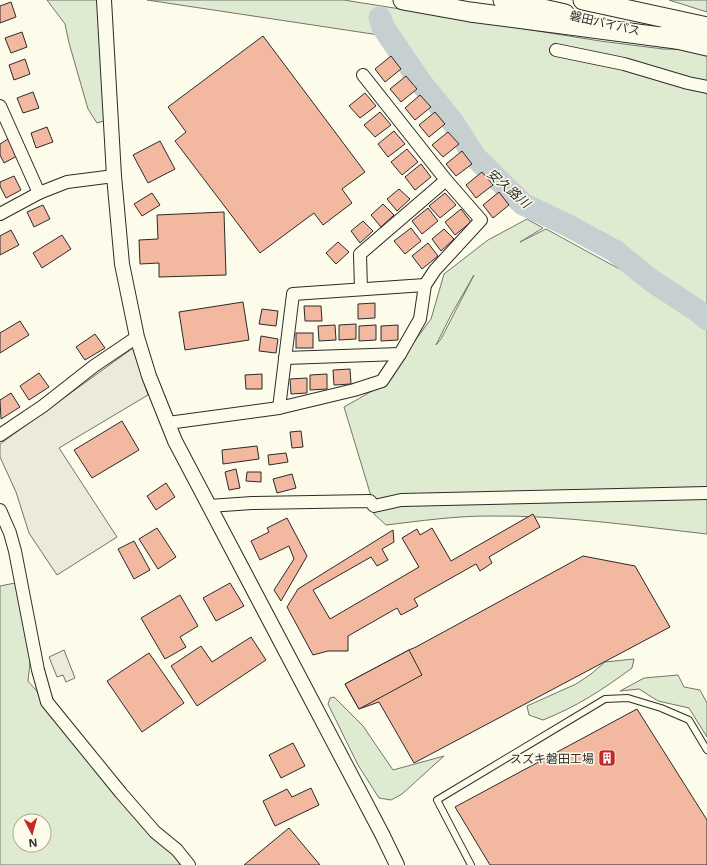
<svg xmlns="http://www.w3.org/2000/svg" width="707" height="865" viewBox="0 0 707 865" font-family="'Noto Sans','Noto Sans JP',sans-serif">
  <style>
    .green { fill: #deebd1; stroke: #74746e; fill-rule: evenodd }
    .parking { fill: #eceadb; stroke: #74746e }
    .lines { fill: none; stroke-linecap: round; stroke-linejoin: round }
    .river { stroke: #c7d0d0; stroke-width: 23 }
    .building { fill: #f2b8a0; stroke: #2b2b2b }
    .service-casing { stroke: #2b2b2b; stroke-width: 8 }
    .minor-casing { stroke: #2b2b2b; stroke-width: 14 }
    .tertiary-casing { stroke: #2b2b2b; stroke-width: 16 }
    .trunk-casing { stroke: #2b2b2b; stroke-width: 21 }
    .service { stroke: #fdfbea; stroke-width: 6 }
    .minor { stroke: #fdfbea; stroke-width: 12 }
    .tertiary { stroke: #fdfbea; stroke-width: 14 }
    .trunk { stroke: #fdfbea; stroke-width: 19 }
    .labels { text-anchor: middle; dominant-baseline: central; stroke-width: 3; stroke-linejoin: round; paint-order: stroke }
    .street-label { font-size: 12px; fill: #2b2b2b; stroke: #fdfbea }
    .poi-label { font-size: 12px; fill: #2b2b2b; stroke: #fdfbea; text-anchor: end }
    .water-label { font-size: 13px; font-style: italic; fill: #2b2b2b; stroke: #fdfbea }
  </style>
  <rect width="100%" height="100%" fill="#fdfbea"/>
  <g class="green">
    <polygon points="47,0 97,0 105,7 111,119 97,123 88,109 69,43 65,24"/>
    <polygon points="147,0 344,0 600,41 663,49 707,50 707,309 701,303 651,274 596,229 540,205 486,166 440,105 399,38"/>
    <polygon points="669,0 707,0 707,12"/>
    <path d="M527 219 543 228 520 242 546 229 647 284 707 330V534C635 526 562 515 489 516 454 516 420 521 386 525L374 514V506L344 407 381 386 431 319 444 274 488 240ZM474 275 441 339 436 345 451 315Z"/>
    <path d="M15 583 31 654 28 681 188 865H0V586ZM20 821H44V845H20Z"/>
    <path d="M634 659 632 668C602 690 578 706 543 720L529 715 527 706 576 684 591 674 605 662Z"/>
    <polygon points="678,675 684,687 700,690 707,703 707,737 689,708 658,701 639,689 620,691 644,678"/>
    <polygon points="334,697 363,726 393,770 444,756 402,794 391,800 379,798 358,765 328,704 330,698"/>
  </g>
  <g class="parking">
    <polygon points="133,348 148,395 59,448 117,537 57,575 29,533 16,492 0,457 0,444"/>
    <polygon points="64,650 75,678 66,682 63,675 57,677 49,657"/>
  </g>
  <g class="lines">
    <polyline class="river" points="380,18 383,27 421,83 452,121 475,157 523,204 569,226 615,251 652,281 695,309 707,319"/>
  </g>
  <g class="building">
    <polygon points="11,2 16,17 0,23 0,6"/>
    <polygon points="22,32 27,47 11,53 5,38"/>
    <polygon points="263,36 365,172 342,189 352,203 323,225 314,213 260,253 175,141 186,132 168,107"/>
    <polygon points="391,56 401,69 385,82 375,69"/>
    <polygon points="25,59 30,74 14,80 9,65"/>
    <polygon points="406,76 417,89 401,102 390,89"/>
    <polygon points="33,92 39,108 23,113 17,98"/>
    <polygon points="365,93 376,106 360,118 349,106"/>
    <polygon points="420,95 431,107 415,120 405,108"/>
    <polygon points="380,112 391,125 375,137 364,125"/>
    <polygon points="435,112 445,124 429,137 419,125"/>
    <polygon points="47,127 53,142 36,148 31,133"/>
    <polygon points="394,131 405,144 388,157 378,144"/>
    <polygon points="448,132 459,144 443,157 432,145"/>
    <polygon points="8,139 17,156 4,163 0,155 0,144"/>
    <polygon points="160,141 175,169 148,183 133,155"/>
    <polygon points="407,149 418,162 402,175 391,162"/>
    <polygon points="462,151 472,164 456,176 446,164"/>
    <polygon points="421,164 431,177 415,190 405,177"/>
    <polygon points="482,172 493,185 476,198 466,185"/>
    <polygon points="14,176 21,190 6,198 0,186 0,182"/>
    <polygon points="399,189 410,199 397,211 387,199"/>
    <polygon points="499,192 509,205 493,218 483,205"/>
    <polygon points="152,193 160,205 142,216 134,204"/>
    <polygon points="445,193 456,205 440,218 429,206"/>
    <polygon points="383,204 394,215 381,227 371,215"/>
    <polygon points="43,205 50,219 34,227 27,212"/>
    <polygon points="428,208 438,221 422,234 412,221"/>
    <polygon points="461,209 471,222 455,235 445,222"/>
    <polygon points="224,212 226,275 159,277 159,263 140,264 139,240 158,239 157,215"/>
    <polygon points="363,221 373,231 360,243 351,231"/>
    <polygon points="411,228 421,241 405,254 394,241"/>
    <polygon points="444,229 454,239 441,251 432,239"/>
    <polygon points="11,230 19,245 0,255 0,236"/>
    <polygon points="62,235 71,249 42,268 33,253"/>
    <polygon points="338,242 349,252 336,264 326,253"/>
    <polygon points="428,243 438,256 422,269 412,256"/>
    <polygon points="243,302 249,340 185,350 179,312"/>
    <polygon points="375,303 375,318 358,319 358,304"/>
    <polygon points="304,306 321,306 322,321 305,321"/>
    <polygon points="262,309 278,311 276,326 259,324"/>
    <polygon points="20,321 29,335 0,353 0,333"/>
    <polygon points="356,324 356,339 339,340 339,325"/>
    <polygon points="335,325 336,340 319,341 318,326"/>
    <polygon points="376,325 376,340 359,341 359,326"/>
    <polygon points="398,325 398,340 381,341 381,326"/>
    <rect x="296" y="333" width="17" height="15"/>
    <polygon points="95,334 105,348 85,360 76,347"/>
    <polygon points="261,336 278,339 276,353 259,351"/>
    <polygon points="350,369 351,384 334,385 333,370"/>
    <polygon points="39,373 49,387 29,400 20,386"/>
    <polygon points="262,374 262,389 246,389 245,375"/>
    <polygon points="327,374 327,389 310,390 310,375"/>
    <polygon points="307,378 307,393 291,394 290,379"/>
    <polygon points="11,393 20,407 1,419 0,400"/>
    <polygon points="122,421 139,450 92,478 74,450"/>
    <polygon points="301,431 303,447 292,448 290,432"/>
    <polygon points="257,446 259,459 223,464 222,450"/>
    <polygon points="286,453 288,462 269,465 268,455"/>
    <polygon points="236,469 240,488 229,490 225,472"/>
    <polygon points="247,472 261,472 261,482 246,481"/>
    <polygon points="292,474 296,488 277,493 273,479"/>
    <polygon points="166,483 175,497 156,510 147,496"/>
    <polygon points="533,514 540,527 489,557 492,563 480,571 476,564 414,599 418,606 401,615 397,608 348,636 348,651 328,651 313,655 287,607 298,589 393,530 394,542 382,549 388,560 377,566 371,557 313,590 330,619 419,567 402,538 417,529 420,535 432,528 451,561"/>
    <polygon points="287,518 307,556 281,601 274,590 294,559 289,546 260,560 251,541 269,532 267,528"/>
    <polygon points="157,528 176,557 158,569 139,539"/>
    <polygon points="134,541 150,570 134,579 118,549"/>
    <polygon points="583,556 635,566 670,627 414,763 379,702 359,709 345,684 409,650 416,647"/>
    <polygon points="230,583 244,606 216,621 203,598"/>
    <polygon points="180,595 198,626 180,637 186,647 165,659 141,618"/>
    <polygon points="251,637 266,660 197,706 171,666 201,646 212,662"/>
    <polygon points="409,650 422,675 359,709 345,684"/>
    <polygon points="149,653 184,703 142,732 107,681"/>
    <polygon points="637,709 707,820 707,865 490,865 455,807"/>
    <polygon points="293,743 305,766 281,778 269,755"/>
    <polygon points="311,788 319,805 275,826 263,801 287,789 292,797"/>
    <polygon points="289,828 320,865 244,865"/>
  </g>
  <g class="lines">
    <defs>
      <polyline id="service" points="471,865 437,800 605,699 628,698 661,708 689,720 707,750"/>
      <g id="minor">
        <polyline points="556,50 624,64 688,83 707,87"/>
        <polyline points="0,106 39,193"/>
        <polyline points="0,214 39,193 67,182 114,176"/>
        <polyline points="361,289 360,254 446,180"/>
        <polyline points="285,358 400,354"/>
        <polyline points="279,408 293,294 425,285"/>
        <polyline points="168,423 279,408 354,390 382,381 400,354 420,319 425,285 435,270 481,220 446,180 363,75"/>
        <polyline points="0,435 43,406 94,366 137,337"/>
        <polyline points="209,506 252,503 370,501 374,506 401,500 707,493"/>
        <polyline points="0,510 10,533 15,551 38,670 47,702 121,793 155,832 177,850 189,865"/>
      </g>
      <polyline id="tertiary" points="104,0 114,176 122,264 137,337 149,376 175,441 382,834 397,865"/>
      <g id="trunk">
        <polyline points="403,0 470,12 676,39"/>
        <polyline points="503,0 565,14"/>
        <polyline points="583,0 707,27"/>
        <polyline points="664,36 707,46"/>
      </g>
    </defs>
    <use href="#service" class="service-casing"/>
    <use href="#minor" class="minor-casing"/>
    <use href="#tertiary" class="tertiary-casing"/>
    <use href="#trunk" class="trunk-casing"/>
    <use href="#service" class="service"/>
    <use href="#minor" class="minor"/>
    <use href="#tertiary" class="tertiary"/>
    <use href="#trunk" class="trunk"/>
  </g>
  <defs>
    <symbol id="building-square" viewBox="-11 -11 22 22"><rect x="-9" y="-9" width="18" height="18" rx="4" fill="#c62828" stroke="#fdfbea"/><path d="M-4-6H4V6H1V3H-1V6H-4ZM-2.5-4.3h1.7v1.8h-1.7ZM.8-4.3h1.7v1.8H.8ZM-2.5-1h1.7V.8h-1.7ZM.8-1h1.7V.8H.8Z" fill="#fff"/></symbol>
  </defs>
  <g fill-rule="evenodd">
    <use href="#building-square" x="597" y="748" width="20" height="20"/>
  </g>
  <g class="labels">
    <g class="street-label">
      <text transform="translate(605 23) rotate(13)">磐田バイパス</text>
    </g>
    <g class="poi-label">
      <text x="594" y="758">スズキ磐田工場</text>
    </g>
    <g class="water-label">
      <text transform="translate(509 188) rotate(41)">安久路川</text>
    </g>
  </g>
  <g transform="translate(32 833) rotate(174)"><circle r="19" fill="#fdfbea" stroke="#a9a89e"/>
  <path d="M0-3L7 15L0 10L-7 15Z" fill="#c62828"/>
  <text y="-6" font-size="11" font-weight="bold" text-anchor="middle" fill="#2b2b2b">N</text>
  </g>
</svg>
